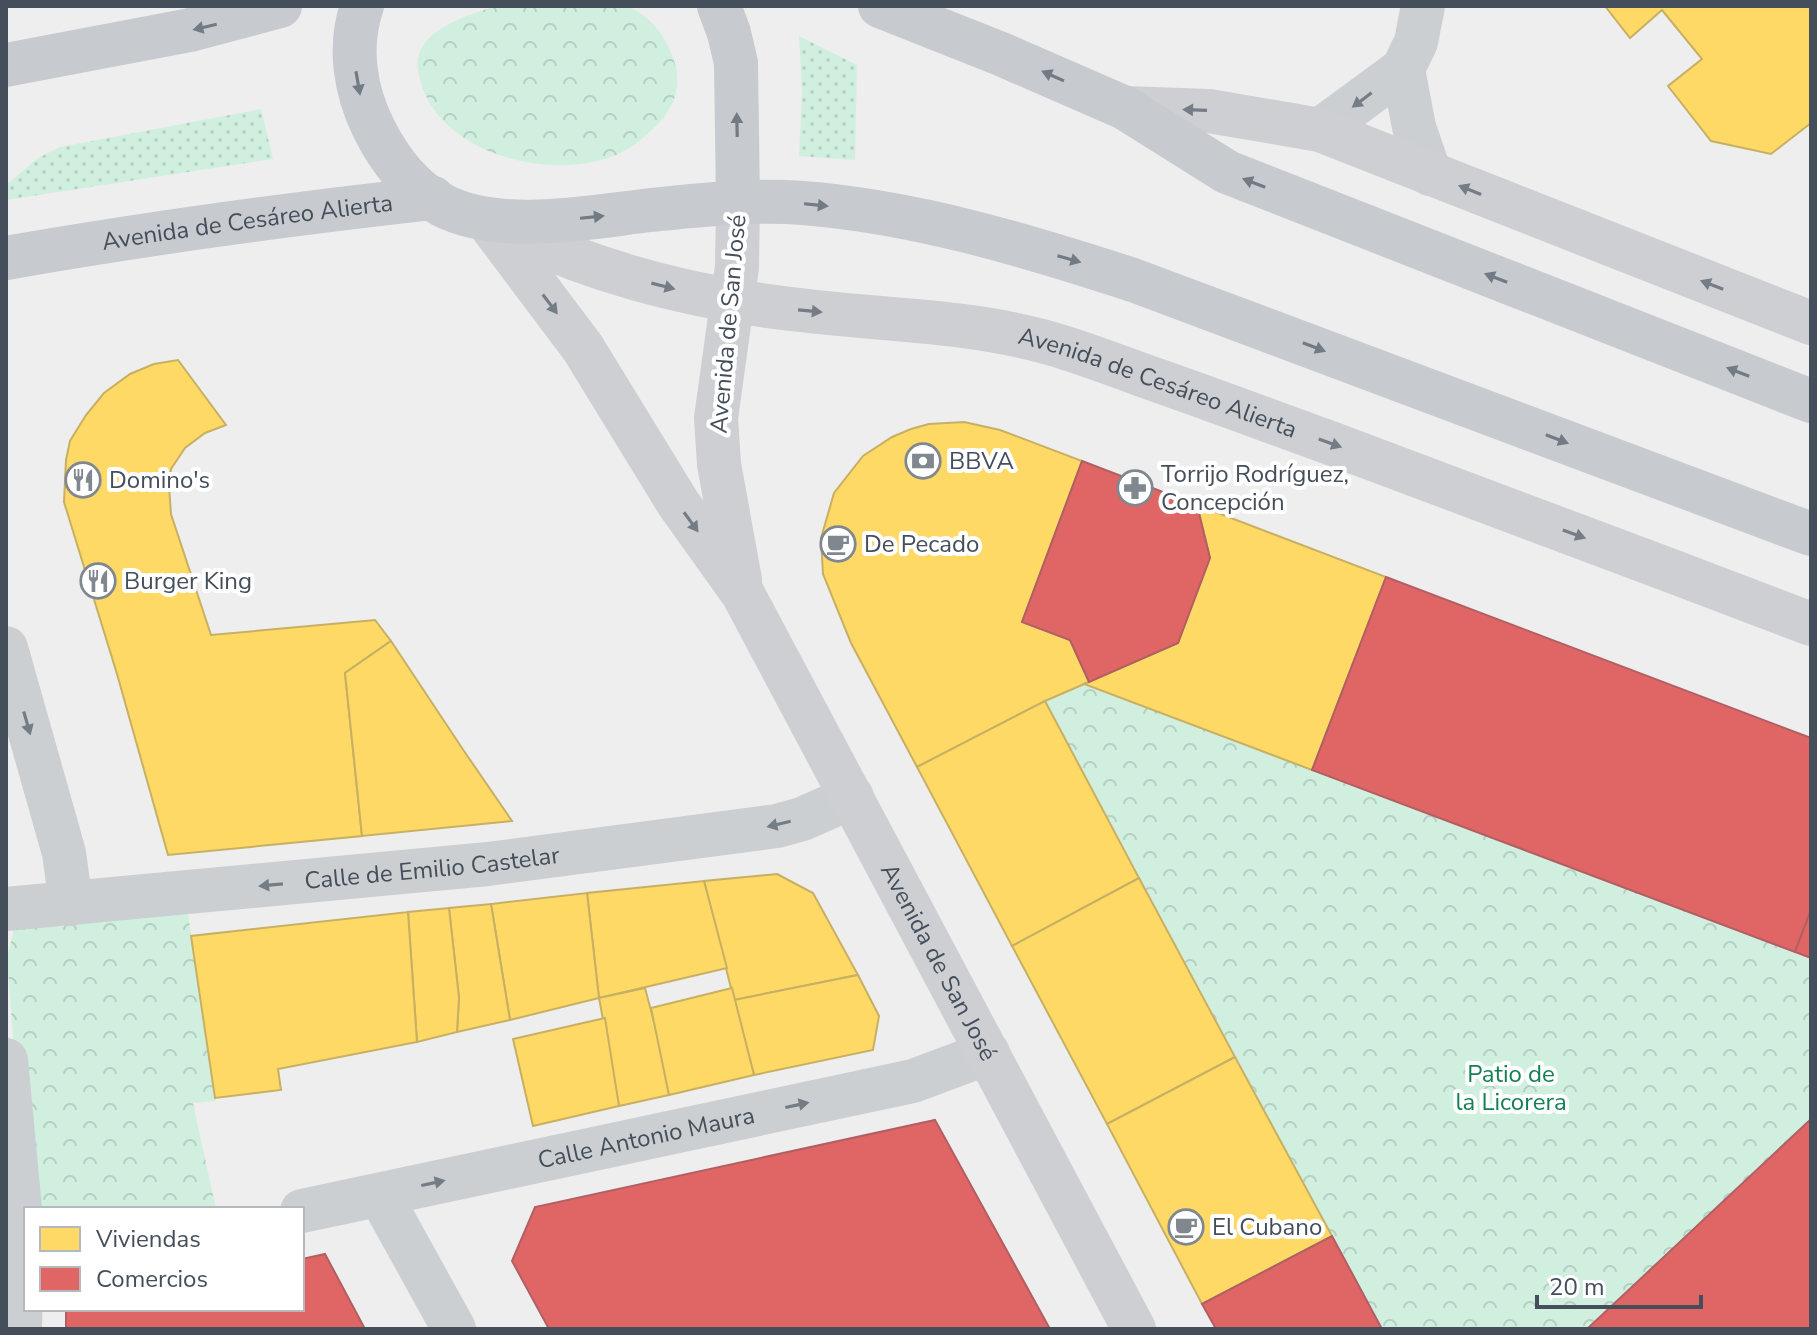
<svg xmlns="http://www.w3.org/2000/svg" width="1817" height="1335" viewBox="0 0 1817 1335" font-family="'Nunito Sans',sans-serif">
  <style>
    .grass { fill: url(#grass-dots) }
    .park { fill: url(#park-crowns) }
    .homes { fill: #ffd966; stroke: #c7b063; stroke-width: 2 }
    .shops { fill: #e06666; stroke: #b25f63; stroke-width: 2 }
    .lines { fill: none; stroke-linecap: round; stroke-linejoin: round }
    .street { stroke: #cccfd2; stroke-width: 44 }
    .secondary { stroke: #cdcfd3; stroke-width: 44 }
    .primary { stroke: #c7cacf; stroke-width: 44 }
    .oneway { fill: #727a84 }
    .oneway2 { fill: #747c85 }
    .oneway3 { fill: #757c85 }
    .labels { text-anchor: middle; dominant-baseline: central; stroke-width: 8; stroke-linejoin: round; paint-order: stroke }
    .street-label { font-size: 24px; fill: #454f5b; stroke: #fff }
    .poi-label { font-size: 24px; fill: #454f5b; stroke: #fff; text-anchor: start }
    .park-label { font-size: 24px; fill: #147f52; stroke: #fff }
  </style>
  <defs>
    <pattern id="grass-dots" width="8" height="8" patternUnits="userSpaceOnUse" patternTransform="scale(2)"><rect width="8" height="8" fill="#d1efdf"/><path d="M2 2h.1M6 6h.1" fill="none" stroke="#b5cfc2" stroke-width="1.8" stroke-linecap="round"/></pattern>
    <pattern id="park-crowns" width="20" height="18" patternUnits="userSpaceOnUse" patternTransform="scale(2)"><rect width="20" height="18" fill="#d1efdf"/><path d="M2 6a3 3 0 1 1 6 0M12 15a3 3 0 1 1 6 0" fill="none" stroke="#b5cfc2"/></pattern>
  </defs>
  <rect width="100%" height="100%" fill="#efeeee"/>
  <g class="grass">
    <polygon points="799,36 857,65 855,160 799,156 802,91"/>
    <polygon points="261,109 273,159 6,200 6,185 38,158 60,147"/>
  </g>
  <g class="park">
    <path d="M496 6H628C649 16 664 33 672 55 683 82 677 105 656 126 644 138 628 151 611 157 543 181 430 151 418 70 412 31 468 15 496 6Z"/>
    <polygon points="1084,684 1811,958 1811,1119 1587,1329 1382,1329 1045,701"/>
    <polygon points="187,907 216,1101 193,1103 216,1209 26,1209 7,958 14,929"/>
  </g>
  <g class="homes">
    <polygon points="1605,6 1811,6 1811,123 1771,154 1711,141 1668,86 1702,59 1662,10 1630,38"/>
    <polygon points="178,360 226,425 205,433 185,448 171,469 169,486 171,514 211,635 375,620 391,641 345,673 362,836 168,855 117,674 64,502 66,460 70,441 86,415 104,393 130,374 154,364"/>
    <polygon points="964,422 1000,430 1082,461 1022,622 1070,640 1089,682 1045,701 917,767 851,643 823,574 821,538 834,493 863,456 892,437 911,429 929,424"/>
    <polygon points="1197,505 1386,577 1312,770 1084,684 1178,643 1210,558"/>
    <polygon points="391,641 464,751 512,821 362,836 345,673"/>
    <polygon points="1045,701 1139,878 1012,946 917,767"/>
    <polygon points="777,874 813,893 858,975 734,1000 704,881"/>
    <polygon points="1139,878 1235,1057 1107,1124 1012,946"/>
    <polygon points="704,881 727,968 599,998 587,893"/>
    <polygon points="587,893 599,998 510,1020 491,904"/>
    <polygon points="491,904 510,1020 457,1032 459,998 449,908"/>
    <polygon points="449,908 459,998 457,1032 417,1042 408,912"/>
    <polygon points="408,912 417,1042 278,1069 281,1090 215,1098 191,936"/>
    <polygon points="858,975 879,1016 873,1050 754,1075 734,1000"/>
    <polygon points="645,988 658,1037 669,1095 619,1106 599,998"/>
    <polygon points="732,988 754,1075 669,1095 651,1008"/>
    <polygon points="605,1018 619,1106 533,1126 513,1039"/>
    <polygon points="1235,1057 1332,1236 1202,1304 1107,1124"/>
  </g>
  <g class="shops">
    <polygon points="1082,461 1197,505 1210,558 1178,643 1089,682 1070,640 1022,622"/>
    <polygon points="1386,577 1811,738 1811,910 1795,952 1312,770"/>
    <polygon points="1811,910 1811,958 1795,952"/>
    <polygon points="1811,1119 1811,1329 1587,1329"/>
    <polygon points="935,1120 1050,1329 549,1329 512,1261 535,1207"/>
    <polygon points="1332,1236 1382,1329 1216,1329 1202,1304"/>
    <polygon points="325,1254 365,1329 66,1329 66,1310 71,1309 302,1309 302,1259"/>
  </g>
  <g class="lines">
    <g class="street">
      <polyline points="1403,69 1414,127 1430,174"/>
      <polyline points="1320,130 1403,69 1416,42 1423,6"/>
      <polyline points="6,648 64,853 71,904"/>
      <path id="s1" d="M6 909 488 864 777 826 802 819 852 797"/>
      <polyline points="6,1060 22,1230 20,1329"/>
      <polyline points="380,1195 454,1329"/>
      <path id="s2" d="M302 1211 913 1081 988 1053"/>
    </g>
    <g class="secondary">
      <polyline points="1125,108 1209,111 1320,130 1811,323"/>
      <polyline points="738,203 737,267 716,418 719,464 740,580"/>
      <path id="s3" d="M486 219C584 271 689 298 800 310 881 320 962 320 1042 341 1076 350 1109 363 1142 375 1206 397 1269 421 1333 444 1492 504 1652 563 1811 624"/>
      <path id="s4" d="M492 227 583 348 678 503 743 594 1134 1329"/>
    </g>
    <g class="primary">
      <path d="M362 6C348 47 355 91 374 129 389 159 412 189 442 205 500 235 589 217 651 210 701 205 753 199 803 203 916 212 1025 245 1133 280L1811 534"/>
      <polyline points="719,6 729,33 736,63 738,203"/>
      <polyline points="880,6 1001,54 1125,108 1227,172 1811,401"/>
      <polyline points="6,65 190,30 280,6"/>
      <path id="s5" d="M6 258C148 233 290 214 433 198"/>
    </g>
  </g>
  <defs><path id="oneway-solid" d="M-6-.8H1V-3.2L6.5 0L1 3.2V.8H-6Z" transform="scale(2)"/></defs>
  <g class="oneway">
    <use href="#oneway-solid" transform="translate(205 27) rotate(167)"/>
    <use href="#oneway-solid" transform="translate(1053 76) rotate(-156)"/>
    <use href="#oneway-solid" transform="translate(358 83) rotate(80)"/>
    <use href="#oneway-solid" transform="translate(737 125) rotate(-91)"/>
    <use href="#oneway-solid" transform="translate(1254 183) rotate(-159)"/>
    <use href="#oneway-solid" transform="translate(816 205) rotate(6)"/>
    <use href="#oneway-solid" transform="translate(592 217) rotate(-6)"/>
    <use href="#oneway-solid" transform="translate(1069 259) rotate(16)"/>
    <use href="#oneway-solid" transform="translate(1496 278) rotate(-159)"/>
    <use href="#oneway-solid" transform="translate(1314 347) rotate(21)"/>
    <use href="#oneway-solid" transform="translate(1738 372) rotate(-159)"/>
    <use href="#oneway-solid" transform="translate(1557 439) rotate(21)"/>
  </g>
  <g class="oneway2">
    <use href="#oneway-solid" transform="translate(1362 100) rotate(143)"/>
    <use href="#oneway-solid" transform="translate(27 723) rotate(74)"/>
    <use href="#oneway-solid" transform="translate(779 824) rotate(167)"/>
    <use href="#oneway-solid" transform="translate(271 885) rotate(175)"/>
    <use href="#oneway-solid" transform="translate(797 1105) rotate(-12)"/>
    <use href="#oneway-solid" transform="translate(433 1183) rotate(-12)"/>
  </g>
  <g class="oneway3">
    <use href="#oneway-solid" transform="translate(1195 110) rotate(-178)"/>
    <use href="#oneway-solid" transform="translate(1470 190) rotate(-158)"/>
    <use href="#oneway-solid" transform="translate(1712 285) rotate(-159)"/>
    <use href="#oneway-solid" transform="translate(663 286) rotate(14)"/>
    <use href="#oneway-solid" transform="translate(550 304) rotate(53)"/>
    <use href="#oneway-solid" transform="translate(810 311) rotate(5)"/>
    <use href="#oneway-solid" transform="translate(1330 443) rotate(20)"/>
    <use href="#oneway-solid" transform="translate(691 522) rotate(54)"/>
    <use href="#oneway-solid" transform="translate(1574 534) rotate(20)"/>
  </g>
  <defs>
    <symbol id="bank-ring" viewBox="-11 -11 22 22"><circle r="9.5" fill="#fff" stroke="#80878e" stroke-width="1.5"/><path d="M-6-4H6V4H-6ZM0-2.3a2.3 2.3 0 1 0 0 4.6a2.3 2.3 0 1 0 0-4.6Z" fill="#80878e"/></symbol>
    <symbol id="restaurant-ring" viewBox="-11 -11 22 22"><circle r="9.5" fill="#fff" stroke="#80878e" stroke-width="1.5"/><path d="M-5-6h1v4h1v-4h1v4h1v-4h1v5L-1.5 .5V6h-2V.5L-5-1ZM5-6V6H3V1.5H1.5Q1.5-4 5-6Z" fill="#80878e"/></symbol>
    <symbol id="pharmacy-ring" viewBox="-11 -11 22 22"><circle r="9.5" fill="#fff" stroke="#80878e" stroke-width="1.5"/><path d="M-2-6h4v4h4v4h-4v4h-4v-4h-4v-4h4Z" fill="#80878e"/></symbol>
    <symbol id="cafe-ring" viewBox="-11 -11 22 22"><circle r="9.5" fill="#fff" stroke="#80878e" stroke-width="1.5"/><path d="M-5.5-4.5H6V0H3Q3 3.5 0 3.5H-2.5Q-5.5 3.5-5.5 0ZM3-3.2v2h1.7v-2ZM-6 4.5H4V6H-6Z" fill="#80878e"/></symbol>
  </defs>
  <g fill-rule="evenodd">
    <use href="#bank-ring" x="903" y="441" width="40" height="40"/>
    <use href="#restaurant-ring" x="63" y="460" width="40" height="40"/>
    <use href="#pharmacy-ring" x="1115" y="468" width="40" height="40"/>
    <use href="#cafe-ring" x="818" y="524" width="40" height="40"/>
    <use href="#restaurant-ring" x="78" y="561" width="40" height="40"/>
    <use href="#cafe-ring" x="1166" y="1207" width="40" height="40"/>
  </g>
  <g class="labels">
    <g class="street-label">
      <text stroke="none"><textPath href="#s5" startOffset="244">Avenida de Cesáreo Alierta</textPath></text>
      <text transform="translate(728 324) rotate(-85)">Avenida de San José</text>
      <text stroke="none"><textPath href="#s3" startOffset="696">Avenida de Cesáreo Alierta</textPath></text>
      <text stroke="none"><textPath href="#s1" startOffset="428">Calle de Emilio Castelar</textPath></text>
      <text stroke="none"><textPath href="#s4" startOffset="862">Avenida de San José</textPath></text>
      <text stroke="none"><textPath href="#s2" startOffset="352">Calle Antonio Maura</textPath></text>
    </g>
    <g class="poi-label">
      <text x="949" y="461">BBVA</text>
      <text x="1161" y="474">Torrijo Rodríguez,<tspan x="1161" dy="28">Concepción</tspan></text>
      <text x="109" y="480">Domino's</text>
      <text x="864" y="544">De Pecado</text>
      <text x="124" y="581">Burger King</text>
      <text x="1212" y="1227">El Cubano</text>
    </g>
    <g class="park-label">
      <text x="1511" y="1074">Patio de<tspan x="1511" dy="28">la Licorera</tspan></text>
    </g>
  </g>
  <rect width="1817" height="1335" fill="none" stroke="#454f5b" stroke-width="16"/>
  <rect x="24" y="1207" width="280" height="104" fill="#ffffff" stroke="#b5b9bd" stroke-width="2"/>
  <rect x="40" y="1227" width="40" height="24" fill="#ffd966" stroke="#b5b9bd" stroke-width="2"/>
  <text x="96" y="1247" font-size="24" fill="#454f5b">Viviendas</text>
  <rect x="40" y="1267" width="40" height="24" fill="#e06666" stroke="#b5b9bd" stroke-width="2"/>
  <text x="96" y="1287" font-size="24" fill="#454f5b">Comercios</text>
  <path d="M1537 1295v12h164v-12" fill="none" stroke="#454f5b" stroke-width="4"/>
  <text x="1549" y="1295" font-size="24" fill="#454f5b" stroke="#ffffff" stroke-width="6" paint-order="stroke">20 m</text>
</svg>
